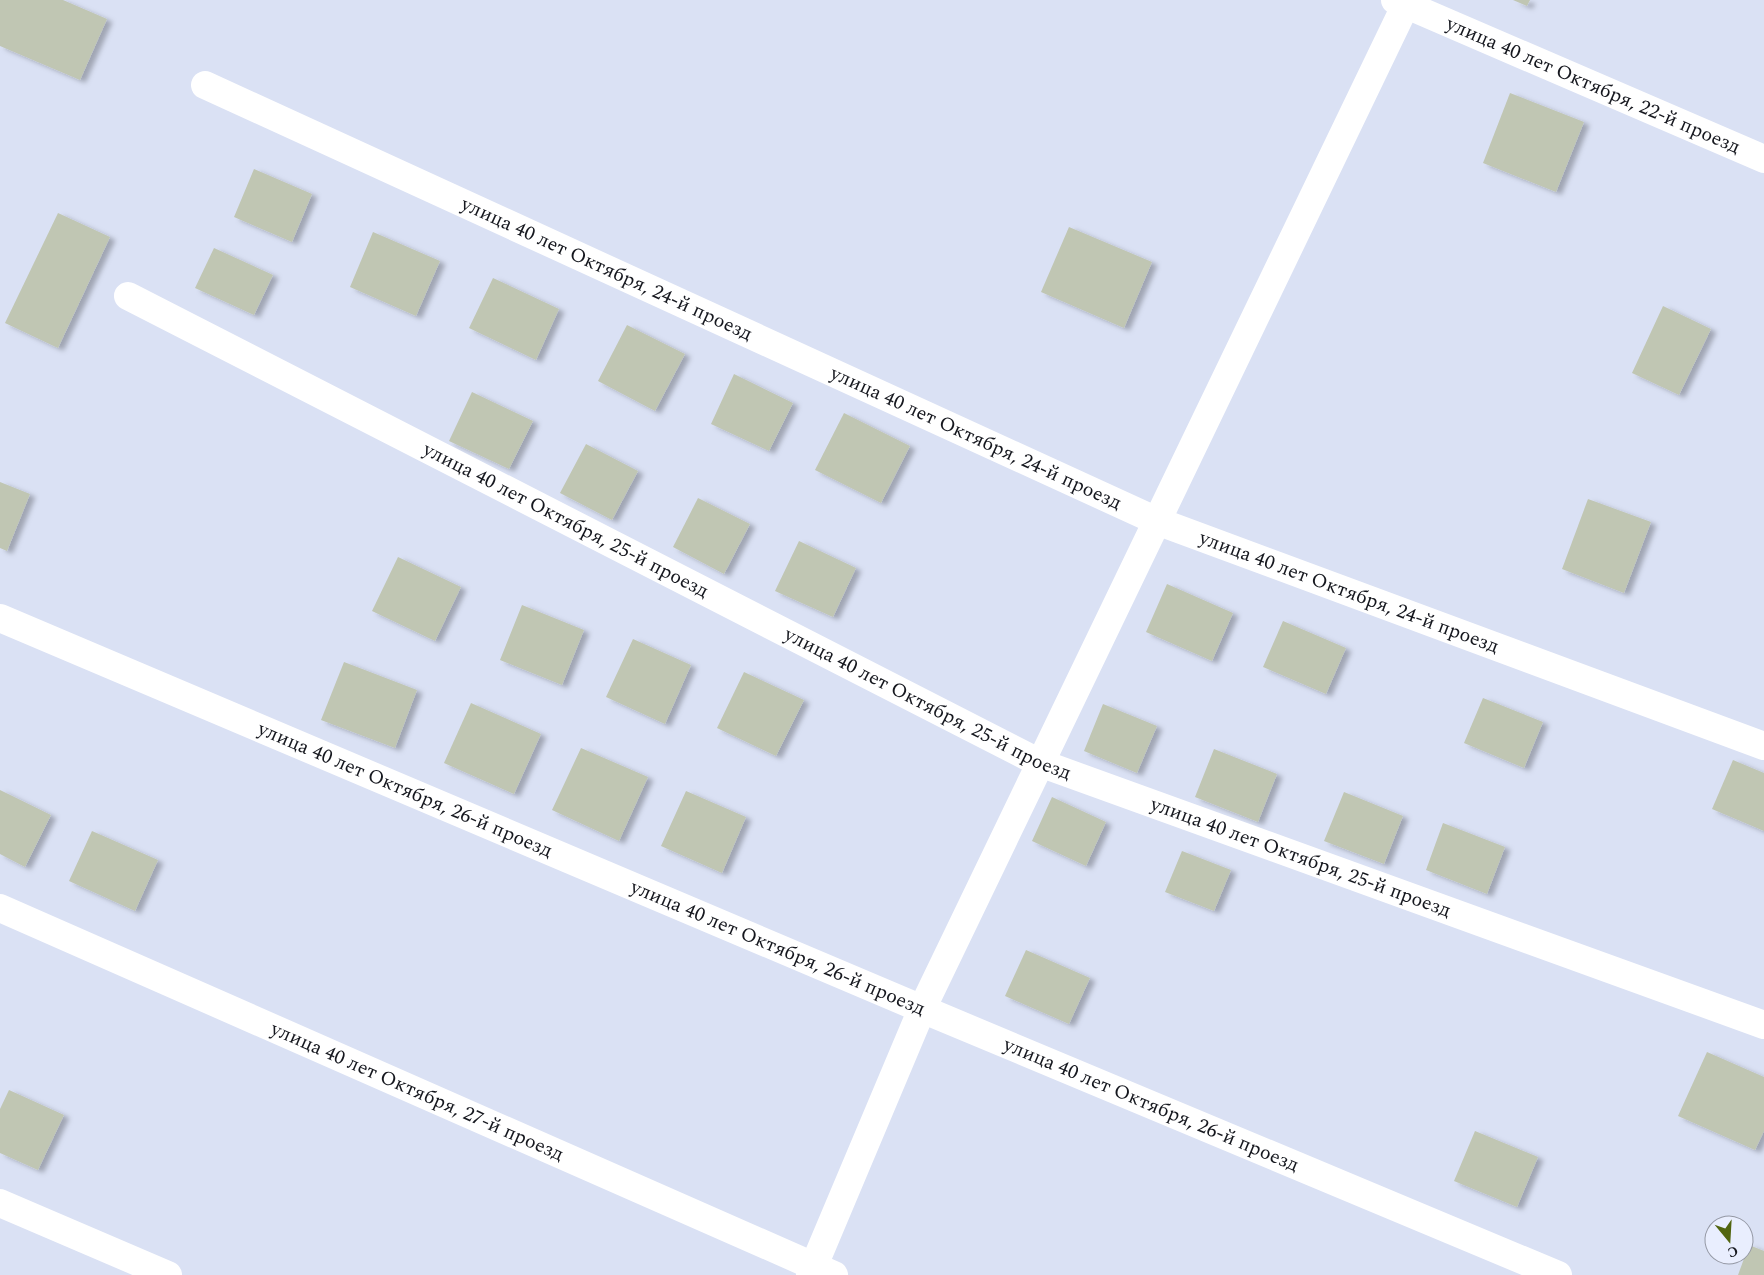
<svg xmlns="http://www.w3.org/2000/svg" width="1764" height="1275" viewBox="0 0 1764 1275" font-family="Spectral,serif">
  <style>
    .building { fill: #c0c6b3; filter: url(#shadow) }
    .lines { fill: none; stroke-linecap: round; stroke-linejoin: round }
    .minor { stroke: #fff; stroke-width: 28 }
    .labels { text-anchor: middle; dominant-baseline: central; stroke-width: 4.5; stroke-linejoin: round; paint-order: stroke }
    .street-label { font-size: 20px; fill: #15171e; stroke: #e9eefe }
  </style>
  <defs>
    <filter id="shadow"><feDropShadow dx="5.5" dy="3" stdDeviation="2.5" flood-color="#0004"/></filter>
  </defs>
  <rect width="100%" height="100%" fill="#dae1f4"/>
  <g class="building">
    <polygon points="0,0 63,0 107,19 80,80 0,46"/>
    <polygon points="1513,0 1530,0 1527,6"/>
    <polygon points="1510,93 1584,122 1556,192 1483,163"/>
    <polygon points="254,169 312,194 292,242 234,217"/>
    <polygon points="58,213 110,237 58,348 5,323"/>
    <polygon points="1069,227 1152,262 1124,328 1041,292"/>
    <polygon points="373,232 440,261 416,316 350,287"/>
    <polygon points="214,248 273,275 254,315 195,288"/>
    <polygon points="493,278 559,309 536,360 469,328"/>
    <polygon points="1663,306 1711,329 1679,395 1632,373"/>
    <polygon points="627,325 685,354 655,411 598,381"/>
    <polygon points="734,374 793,403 769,451 711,424"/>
    <polygon points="472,392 533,421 509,469 449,441"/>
    <polygon points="844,413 910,446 881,503 815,470"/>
    <polygon points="586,444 638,471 612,520 560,493"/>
    <polygon points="0,482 30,494 7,551 0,548"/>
    <polygon points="698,498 750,524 724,574 673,547"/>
    <polygon points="1588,499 1651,522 1624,593 1562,569"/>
    <polygon points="799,541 856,568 833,617 775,591"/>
    <polygon points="398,557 461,587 435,641 372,611"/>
    <polygon points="1167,584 1233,613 1212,661 1146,632"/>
    <polygon points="522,605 584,630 562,685 500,660"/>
    <polygon points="1283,621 1346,648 1326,694 1263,667"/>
    <polygon points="633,639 691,665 665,724 606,697"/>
    <polygon points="344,662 417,690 395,748 321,720"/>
    <polygon points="744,672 804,700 776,756 717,728"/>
    <polygon points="1483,698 1543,722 1524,768 1464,743"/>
    <polygon points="471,703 541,734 514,794 444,763"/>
    <polygon points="1103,704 1157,726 1137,773 1084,751"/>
    <polygon points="581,748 648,777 619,841 552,810"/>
    <polygon points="1214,749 1277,774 1258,822 1195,797"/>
    <polygon points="1733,760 1764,773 1764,831 1712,809"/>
    <polygon points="0,790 51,815 25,867 0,854"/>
    <polygon points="686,791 746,817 722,873 661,846"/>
    <polygon points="1344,792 1403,816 1384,864 1324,841"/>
    <polygon points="1052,797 1106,822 1086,866 1032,841"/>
    <polygon points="1443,823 1505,847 1487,894 1426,870"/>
    <polygon points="92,831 158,860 135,911 69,881"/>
    <polygon points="1182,851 1231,870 1214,911 1165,892"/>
    <polygon points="1026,950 1090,978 1069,1024 1005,996"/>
    <polygon points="1707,1052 1764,1077 1764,1131 1755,1150 1678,1116"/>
    <polygon points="9,1090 64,1115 38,1170 0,1153 0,1109"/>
    <polygon points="1475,1131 1538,1157 1517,1207 1454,1181"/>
    <polygon points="1749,1245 1764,1251 1764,1275 1738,1275"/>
  </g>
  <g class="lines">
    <g class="minor">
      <path id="s1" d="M1395 0 1764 159"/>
      <path id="s2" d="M205 85 1157 521 1764 746"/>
      <path id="s3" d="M128 296 1040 763 1764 1025"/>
      <path id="s4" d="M0 618 922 1009 1558 1275"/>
      <path id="s5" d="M0 908 834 1275"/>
      <polyline points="0,1203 168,1275"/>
      <polyline points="810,1275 922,1009 1408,0"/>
    </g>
  </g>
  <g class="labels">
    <g class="street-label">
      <text stroke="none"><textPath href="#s1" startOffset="216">улица 40 лет Октября, 22-й проезд</textPath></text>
      <text stroke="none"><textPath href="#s2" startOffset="442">улица 40 лет Октября, 24-й проезд</textPath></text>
      <text stroke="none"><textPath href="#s2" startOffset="848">улица 40 лет Октября, 24-й проезд</textPath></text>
      <text stroke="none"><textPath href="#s3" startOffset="492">улица 40 лет Октября, 25-й проезд</textPath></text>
      <text stroke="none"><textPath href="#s2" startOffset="1252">улица 40 лет Октября, 24-й проезд</textPath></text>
      <text stroke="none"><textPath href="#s3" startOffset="898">улица 40 лет Октября, 25-й проезд</textPath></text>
      <text stroke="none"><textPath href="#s4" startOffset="440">улица 40 лет Октября, 26-й проезд</textPath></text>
      <text stroke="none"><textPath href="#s3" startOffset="1302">улица 40 лет Октября, 25-й проезд</textPath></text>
      <text stroke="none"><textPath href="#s4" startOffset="845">улица 40 лет Октября, 26-й проезд</textPath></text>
      <text stroke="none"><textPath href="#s5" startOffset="456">улица 40 лет Октября, 27-й проезд</textPath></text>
      <text stroke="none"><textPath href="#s4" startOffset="1250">улица 40 лет Октября, 26-й проезд</textPath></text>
    </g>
  </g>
  <g transform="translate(1729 1240) rotate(162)"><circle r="24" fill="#e9eefe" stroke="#9498a4"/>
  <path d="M0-4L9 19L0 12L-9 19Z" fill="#526510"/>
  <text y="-8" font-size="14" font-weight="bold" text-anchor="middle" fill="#15171e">С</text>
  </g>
</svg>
